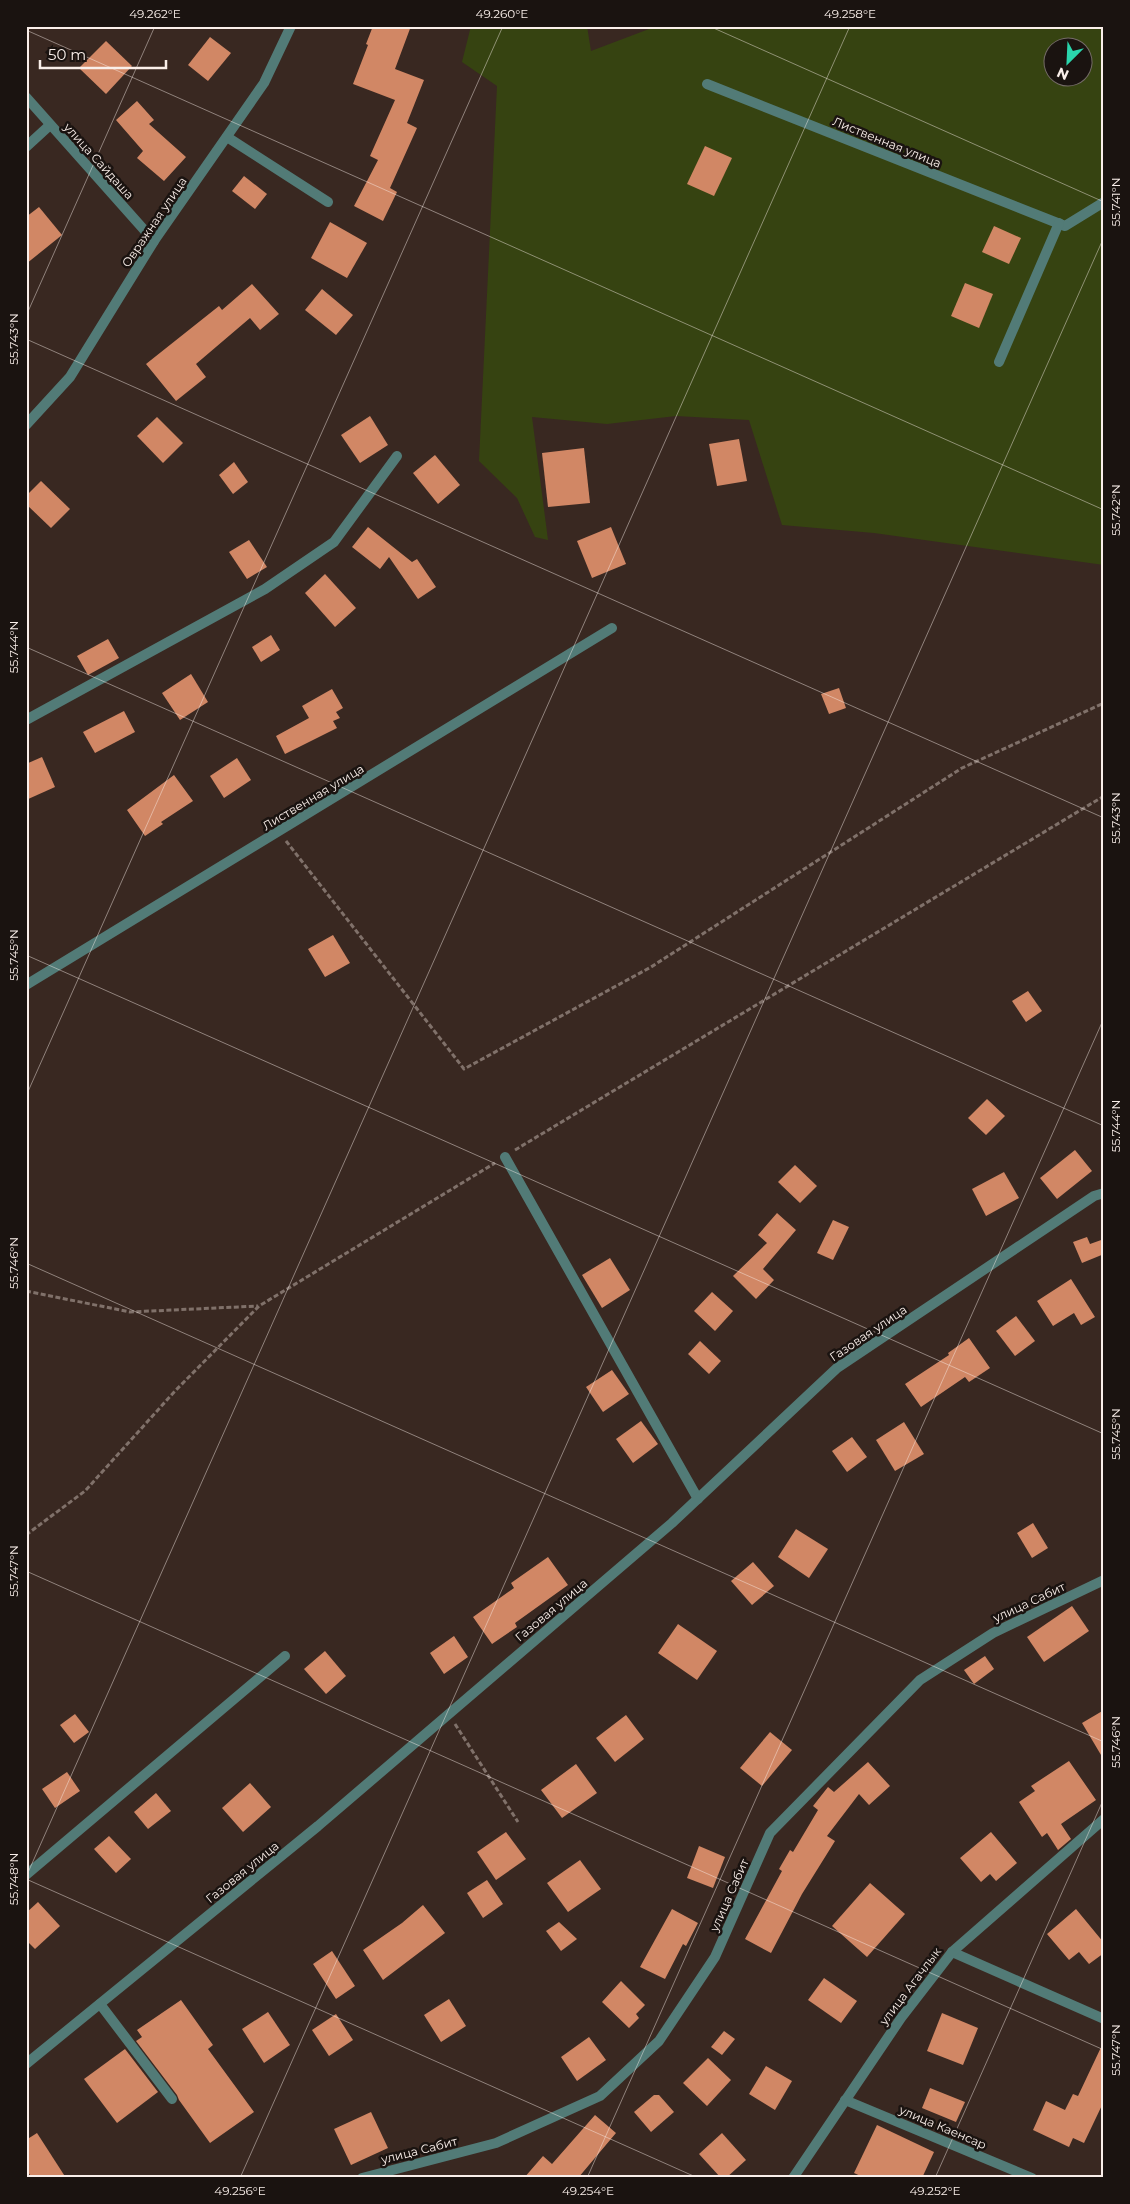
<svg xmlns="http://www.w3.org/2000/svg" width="1130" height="2204" viewBox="0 0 1130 2204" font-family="Montserrat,sans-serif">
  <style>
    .green { fill: #364311; fill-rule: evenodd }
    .building { fill: #d18765 }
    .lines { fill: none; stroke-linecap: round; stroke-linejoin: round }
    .path { stroke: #80716a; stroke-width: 3; stroke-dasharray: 5 2.5; stroke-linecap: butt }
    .service { stroke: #527b77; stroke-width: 10 }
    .minor { stroke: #527b77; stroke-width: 10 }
    .ticks { fill: none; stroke: #faefea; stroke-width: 1; stroke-opacity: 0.45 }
    .labels { text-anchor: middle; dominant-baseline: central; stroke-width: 5; stroke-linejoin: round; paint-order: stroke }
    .street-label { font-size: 12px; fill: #faefea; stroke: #1a1310 }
    .neatline { fill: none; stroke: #faefea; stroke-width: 2 }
    .ticks-label { font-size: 12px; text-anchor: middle; fill: #faefea }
  </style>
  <rect width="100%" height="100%" fill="#392821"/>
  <path class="green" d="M471 26H587L591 51 657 26H1104V565L874 533 782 525 749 420 676 416 607 424 532 417 548 540 535 537 517 498 479 461 497 86 462 62ZM1052 48H1082V78H1052Z"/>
  <g class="building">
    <polygon points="373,26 411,26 395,69 424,80 407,123 417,128 390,188 397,192 383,221 354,206 378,160 370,156 395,100 353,84 368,45 366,44"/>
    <polygon points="210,37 231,53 208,81 188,65"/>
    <polygon points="106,41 132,66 106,94 79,68"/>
    <polygon points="137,101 154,120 149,124 186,157 164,181 137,158 143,151 116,120"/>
    <polygon points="705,146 732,158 714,196 687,184"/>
    <polygon points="244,176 267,194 255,209 232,191"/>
    <polygon points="39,207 62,235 26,264 26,217"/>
    <polygon points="330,222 367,243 347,278 311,258"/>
    <polygon points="994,226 1021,238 1009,264 982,252"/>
    <polygon points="965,283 993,294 979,328 951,316"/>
    <polygon points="252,284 279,314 260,330 250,318 196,364 206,377 176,401 146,364 219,306 222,310"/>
    <polygon points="322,289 353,315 336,335 305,310"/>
    <polygon points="370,416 388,445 360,463 341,435"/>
    <polygon points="157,417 183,443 163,463 137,436"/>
    <polygon points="739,439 747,481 717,486 709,444"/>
    <polygon points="584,448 590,503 548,507 542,453"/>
    <polygon points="435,455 460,485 438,504 413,473"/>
    <polygon points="234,462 248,482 233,494 219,475"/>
    <polygon points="41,481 70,509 51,528 26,504 26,496"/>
    <polygon points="368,527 412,562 417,559 436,587 418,599 389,557 380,569 352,547"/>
    <polygon points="611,527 626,564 592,578 577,541"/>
    <polygon points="249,540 267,567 247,579 229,552"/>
    <polygon points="325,574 356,608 335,627 305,593"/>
    <polygon points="271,635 280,650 261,662 252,647"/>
    <polygon points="108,639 119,658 88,675 77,656"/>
    <polygon points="191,674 208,702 180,720 162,693"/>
    <polygon points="839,688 846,708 829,714 821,694"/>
    <polygon points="332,689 343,708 336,712 340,718 333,721 337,728 285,754 276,736 309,718 302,706"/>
    <polygon points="124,711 135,732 95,753 83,732"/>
    <polygon points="42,757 55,787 26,800 26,764"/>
    <polygon points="237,758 251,780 224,798 210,776"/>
    <polygon points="174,775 193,801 161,822 163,824 145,836 127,810"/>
    <polygon points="333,935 350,963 325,977 308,949"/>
    <polygon points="1028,991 1042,1011 1026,1022 1012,1001"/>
    <polygon points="987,1099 1005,1116 986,1135 968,1118"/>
    <polygon points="1075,1150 1092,1171 1057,1199 1040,1178"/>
    <polygon points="795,1165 817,1186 800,1203 778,1182"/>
    <polygon points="1004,1172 1019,1198 986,1216 972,1189"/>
    <polygon points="777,1213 796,1230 763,1269 774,1280 756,1299 733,1276 767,1243 758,1235"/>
    <polygon points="833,1220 849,1227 833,1260 817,1253"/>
    <polygon points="1087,1237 1090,1244 1104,1239 1104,1254 1082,1263 1073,1242"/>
    <polygon points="610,1258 630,1290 602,1308 582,1275"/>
    <polygon points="1071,1279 1095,1317 1081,1325 1074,1313 1053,1326 1037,1301"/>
    <polygon points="712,1292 733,1311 715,1331 694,1311"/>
    <polygon points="1016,1316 1035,1341 1015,1356 996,1331"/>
    <polygon points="969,1338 990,1368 969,1382 965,1377 921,1407 905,1384 949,1355 948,1353"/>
    <polygon points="700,1341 721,1361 709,1374 688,1354"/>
    <polygon points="612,1370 629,1394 603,1412 586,1387"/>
    <polygon points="641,1421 658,1444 633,1463 616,1439"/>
    <polygon points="904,1422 924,1454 895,1471 876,1440"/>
    <polygon points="852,1437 867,1457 847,1472 832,1451"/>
    <polygon points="1033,1523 1048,1548 1032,1558 1017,1533"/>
    <polygon points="796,1529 828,1549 809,1578 778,1557"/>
    <polygon points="548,1557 568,1585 515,1623 517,1627 492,1644 473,1617 514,1588 511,1583"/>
    <polygon points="753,1562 774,1586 752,1605 731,1581"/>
    <polygon points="1072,1606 1089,1631 1044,1662 1027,1637"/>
    <polygon points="678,1624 717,1651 697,1680 658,1653"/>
    <polygon points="454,1636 468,1657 444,1674 430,1653"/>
    <polygon points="325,1651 346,1676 326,1694 304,1669"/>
    <polygon points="985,1656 994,1669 974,1684 964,1670"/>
    <polygon points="1104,1710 1104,1760 1082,1723"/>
    <polygon points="75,1714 89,1732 74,1743 60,1725"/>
    <polygon points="626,1715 644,1739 615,1762 596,1738"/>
    <polygon points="770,1732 792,1750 762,1786 740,1768"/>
    <polygon points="1069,1761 1096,1800 1061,1824 1071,1839 1058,1850 1047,1833 1042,1837 1019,1802 1035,1791 1031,1786"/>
    <polygon points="868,1762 890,1786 869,1805 859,1794 827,1836 835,1841 802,1894 771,1953 745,1939 782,1871 779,1869 790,1850 793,1852 818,1810 813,1806 828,1787 834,1792"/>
    <polygon points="576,1764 597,1793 562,1818 541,1790"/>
    <polygon points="67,1772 80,1791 55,1808 42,1789"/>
    <polygon points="250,1783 271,1807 243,1832 222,1808"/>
    <polygon points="156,1793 171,1811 148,1829 134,1812"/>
    <polygon points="506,1832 526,1859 496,1880 477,1852"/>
    <polygon points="991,1832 1017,1863 996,1881 990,1874 981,1882 960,1858"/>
    <polygon points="109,1836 131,1859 116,1873 94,1849"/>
    <polygon points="699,1846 725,1857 713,1888 687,1878"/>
    <polygon points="580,1860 601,1889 568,1912 547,1883"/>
    <polygon points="487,1880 503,1904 483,1918 467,1893"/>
    <polygon points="870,1883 905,1914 867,1957 832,1926"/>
    <polygon points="38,1902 60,1926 35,1949 26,1940 26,1913"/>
    <polygon points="423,1905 445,1933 383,1980 363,1950 402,1923"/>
    <polygon points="672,1909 698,1923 686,1946 683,1944 665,1979 640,1967"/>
    <polygon points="1076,1909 1104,1943 1104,1953 1089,1964 1079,1952 1069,1960 1047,1934"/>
    <polygon points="559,1922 577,1939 561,1951 546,1931"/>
    <polygon points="332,1951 355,1986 336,1999 313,1964"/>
    <polygon points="824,1978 857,2001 841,2023 808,2000"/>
    <polygon points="621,1981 645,2005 636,2014 639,2018 629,2028 602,2002"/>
    <polygon points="449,1999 466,2026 441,2042 424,2015"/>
    <polygon points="181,2000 213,2045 208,2049 254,2112 210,2143 179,2100 177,2095 136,2041 142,2037 137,2030"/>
    <polygon points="268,2012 290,2045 264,2063 242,2029"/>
    <polygon points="942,2013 978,2028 963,2065 927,2051"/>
    <polygon points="336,2014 353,2040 329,2056 312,2030"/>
    <polygon points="724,2031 735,2039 722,2055 711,2047"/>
    <polygon points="589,2037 606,2060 577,2081 561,2057"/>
    <polygon points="1104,2041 1104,2101 1084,2143 1073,2138 1069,2147 1033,2130 1046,2101 1065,2110 1073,2094 1078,2096"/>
    <polygon points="125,2049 158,2092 117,2123 84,2079"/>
    <polygon points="708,2058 731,2080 707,2106 683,2083"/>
    <polygon points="766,2066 792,2081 775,2110 749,2094"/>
    <polygon points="930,2088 965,2102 956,2122 922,2108"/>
    <polygon points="654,2095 659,2095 674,2112 651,2132 634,2112"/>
    <polygon points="371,2112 388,2148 351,2165 334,2129"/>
    <polygon points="595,2115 616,2133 578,2178 524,2178 543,2156 552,2164"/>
    <polygon points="877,2125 934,2152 922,2178 865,2178 854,2173"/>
    <polygon points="37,2133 66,2178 32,2178 26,2169 26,2140"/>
    <polygon points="722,2133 746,2160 726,2178 721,2178 699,2154"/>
  </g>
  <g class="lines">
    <g class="path">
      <polyline points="286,841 464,1069 651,967 962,768 1104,703"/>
      <polyline points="515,1150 1104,796"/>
      <polyline points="26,1291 130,1312 258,1306"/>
      <polyline points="26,1535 85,1491 175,1391 259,1306 495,1163"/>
      <polyline points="455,1724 518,1822"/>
    </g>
    <g class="service">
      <polyline points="227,137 328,202"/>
      <polyline points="26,985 612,628"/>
      <polyline points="505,1157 698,1499"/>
      <polyline points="26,1875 285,1656"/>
      <polyline points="952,1952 1104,2019"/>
      <polyline points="100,2004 172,2099"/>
    </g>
    <g class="minor">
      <polyline points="707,84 1065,226 1104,202"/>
      <polyline points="26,97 154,241"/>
      <polyline points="26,147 50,125"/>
      <polyline points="999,362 1059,223"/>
      <polyline points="26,425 70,377 154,241 264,83 291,26"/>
      <polyline points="26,720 265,589 334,542 397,456"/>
      <polyline points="26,2064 318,1826 672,1523 837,1368 1094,1196 1104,1193"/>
      <polyline points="845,2100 1032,2178"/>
      <polyline points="362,2178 496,2143 600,2096 659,2041 715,1957 770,1833 920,1680 993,1633 1104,1580"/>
      <polyline points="793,2178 901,2018 952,1952 1104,1819"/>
    </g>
  </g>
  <path class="ticks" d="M709 26 1104 202M26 30 1104 510M26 316 155 26M26 339 1104 818M26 647 1104 1126M26 955 1104 1434M26 1096 503 26M26 1263 1104 1742M26 1571 1104 2050M26 1877 850 26M26 1879 698 2178M240 2178 1104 237M587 2178 1104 1018M935 2178 1104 1798"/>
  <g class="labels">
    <g class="street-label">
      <text transform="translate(887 142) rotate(22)">Лиственная улица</text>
      <text transform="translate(99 161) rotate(48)">улица Сайдаша</text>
      <text transform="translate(154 222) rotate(-56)">Овражная улица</text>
      <text transform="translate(313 797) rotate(-31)">Лиственная улица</text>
      <text transform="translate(868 1333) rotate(-34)">Газовая улица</text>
      <text transform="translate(1029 1602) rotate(-25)">улица Сабит</text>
      <text transform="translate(551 1610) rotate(-40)">Газовая улица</text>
      <text transform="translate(242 1872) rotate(-39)">Газовая улица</text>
      <text transform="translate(729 1895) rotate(-66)">улица Сабит</text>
      <text transform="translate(910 1986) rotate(-53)">улица Агачлык</text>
      <text transform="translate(943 2127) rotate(23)">улица Каенсар</text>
      <text transform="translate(419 2150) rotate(-14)">улица Сабит</text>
    </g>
  </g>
  <rect width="1130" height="2204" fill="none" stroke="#1a1310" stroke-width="55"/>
  <g transform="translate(1068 62) rotate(204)"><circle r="24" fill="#1a1310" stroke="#746b67"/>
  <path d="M0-4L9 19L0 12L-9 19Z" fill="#2ad5ac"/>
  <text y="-8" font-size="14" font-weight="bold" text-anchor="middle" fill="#faefea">N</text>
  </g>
  <path d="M40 60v8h126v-8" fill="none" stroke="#faefea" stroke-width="2.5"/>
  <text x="48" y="60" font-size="15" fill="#faefea" stroke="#1a1310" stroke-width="4" paint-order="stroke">50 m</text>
  <rect x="28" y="28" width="1074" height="2148" class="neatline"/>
  <g class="ticks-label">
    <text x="155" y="18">49.262°E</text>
    <text x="502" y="18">49.260°E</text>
    <text x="850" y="18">49.258°E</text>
    <text transform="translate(1116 202) rotate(-90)" y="4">55.741°N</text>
    <text transform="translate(14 339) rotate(-90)" y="4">55.743°N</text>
    <text transform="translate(1116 510) rotate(-90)" y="4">55.742°N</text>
    <text transform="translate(14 647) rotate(-90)" y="4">55.744°N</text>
    <text transform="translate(1116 818) rotate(-90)" y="4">55.743°N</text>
    <text transform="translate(14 955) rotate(-90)" y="4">55.745°N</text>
    <text transform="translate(1116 1126) rotate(-90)" y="4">55.744°N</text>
    <text transform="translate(14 1263) rotate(-90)" y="4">55.746°N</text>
    <text transform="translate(1116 1434) rotate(-90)" y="4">55.745°N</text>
    <text transform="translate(14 1571) rotate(-90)" y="4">55.747°N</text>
    <text transform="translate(1116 1742) rotate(-90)" y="4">55.746°N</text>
    <text transform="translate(14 1879) rotate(-90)" y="4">55.748°N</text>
    <text transform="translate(1116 2050) rotate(-90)" y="4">55.747°N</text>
    <text x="240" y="2195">49.256°E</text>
    <text x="588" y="2195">49.254°E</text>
    <text x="935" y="2195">49.252°E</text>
  </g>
</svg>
